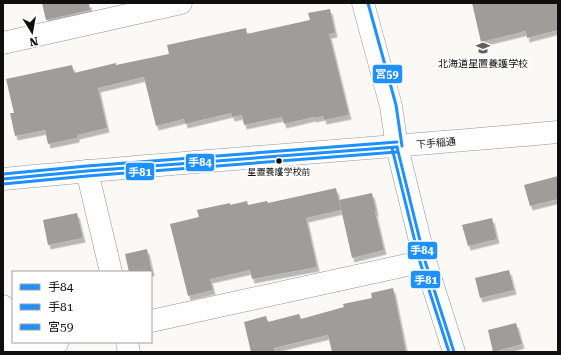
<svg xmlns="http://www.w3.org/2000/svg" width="561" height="355" viewBox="0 0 561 355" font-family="'Roboto Serif','Noto Sans JP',serif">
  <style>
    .building { fill: #9f9c9a; filter: url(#shadow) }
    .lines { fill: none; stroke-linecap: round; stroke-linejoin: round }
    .minor-casing { stroke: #959493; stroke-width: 23 }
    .tertiary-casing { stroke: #959493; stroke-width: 23 }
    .minor { stroke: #fefefe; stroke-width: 22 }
    .tertiary { stroke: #fefefe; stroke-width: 22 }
    .bus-1-casing { stroke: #fff; stroke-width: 6 }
    .bus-2-casing { stroke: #fff; stroke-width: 6 }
    .bus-3-casing { stroke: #fff; stroke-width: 6 }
    .bus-1 { stroke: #1e90ff; stroke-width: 3 }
    .bus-2 { stroke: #1e90ff; stroke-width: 3 }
    .bus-3 { stroke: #1e90ff; stroke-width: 3 }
    .bus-dot { fill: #0f0f0f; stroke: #fff; stroke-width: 1.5 }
    .labels { text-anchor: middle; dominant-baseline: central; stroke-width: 4; stroke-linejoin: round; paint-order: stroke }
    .bus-label { font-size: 9px; fill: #0f0f0f; stroke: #fff }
    .poi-label { font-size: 10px; fill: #0f0f0f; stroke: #fff }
    .street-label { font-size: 10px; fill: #0f0f0f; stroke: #fff }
    .line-badge { stroke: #fff; stroke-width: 1.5 }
    .badge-label { font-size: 11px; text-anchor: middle; font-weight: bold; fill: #fff }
  </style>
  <defs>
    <filter id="shadow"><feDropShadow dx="2.5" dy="4.5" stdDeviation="0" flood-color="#0004"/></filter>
  </defs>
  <rect width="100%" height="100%" fill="#fbf9f5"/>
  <g class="building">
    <polygon points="42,3 89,3 90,10 46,20"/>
    <polygon points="472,3 558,3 558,30 527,38 526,31 481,42"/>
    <polygon points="330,9 335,33 329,34 349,115 324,120 323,116 314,118 313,117 284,124 282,117 244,125 242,115 232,117 231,113 185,124 184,119 156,126 144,77 98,88 107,128 77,135 77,138 48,144 45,130 15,136 10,113 14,113 6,79 72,65 74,73 116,63 116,65 169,54 167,45 246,28 247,34 310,20 308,13"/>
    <polygon points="558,176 558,199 530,206 524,185"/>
    <polygon points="336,188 341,210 306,218 317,267 252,279 250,270 210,279 213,290 188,296 170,224 199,217 197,210 230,203 230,205 247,201 248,205 267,201 268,203"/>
    <polygon points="372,193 376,211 375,212 384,250 352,258 339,200"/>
    <polygon points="77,213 83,238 48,245 43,220"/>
    <polygon points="492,218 497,239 468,246 462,225"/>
    <polygon points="147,249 152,272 129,272 125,254"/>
    <polygon points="509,270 514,290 480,298 475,278"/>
    <polygon points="393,288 406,352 332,352 328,335 274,348 275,352 251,352 244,322 266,316 268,322 299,314 301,319 344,307 343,304 372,298 371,293"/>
    <polygon points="516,323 522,344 493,352 488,330"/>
  </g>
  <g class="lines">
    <defs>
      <g id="minor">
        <polyline points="3,43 181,3"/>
        <polyline points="397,147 425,261 454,352"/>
        <polyline points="87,171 111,272"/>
        <polyline points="3,306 14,352"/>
        <polyline points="151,321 425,261"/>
        <polyline points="127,342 129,352"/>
        <polyline points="15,352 58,342"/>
      </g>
      <g id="tertiary">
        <polyline points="363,3 391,106 397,147"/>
        <path d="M3 179C188 161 373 149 558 132"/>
      </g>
    </defs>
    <use href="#minor" class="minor-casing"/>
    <use href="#tertiary" class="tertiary-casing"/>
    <use href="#minor" class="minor"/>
    <use href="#tertiary" class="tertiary"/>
    <defs>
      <g id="bus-1">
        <polyline points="397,147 425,261 454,352"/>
        <polyline points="3,179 87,171 397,147"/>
      </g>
      <g id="bus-2">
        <polyline points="392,148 420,262 449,352"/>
        <polyline points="3,184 87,176 397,152"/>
      </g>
      <g id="bus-3">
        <polyline points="368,3 396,105 402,146"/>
        <polyline points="3,174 87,166 397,142"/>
      </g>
    </defs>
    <use href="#bus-1" class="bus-1-casing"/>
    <use href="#bus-2" class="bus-2-casing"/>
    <use href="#bus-3" class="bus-3-casing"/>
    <use href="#bus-1" class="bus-1"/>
    <use href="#bus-2" class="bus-2"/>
    <use href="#bus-3" class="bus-3"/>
  </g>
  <defs>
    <symbol id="school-bare" viewBox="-9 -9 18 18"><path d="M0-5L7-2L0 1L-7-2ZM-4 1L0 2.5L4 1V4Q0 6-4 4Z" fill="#626160" stroke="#fff" stroke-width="2.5" paint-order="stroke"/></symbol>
  </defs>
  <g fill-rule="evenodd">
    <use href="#school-bare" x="473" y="38" width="20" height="20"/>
  </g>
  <circle class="bus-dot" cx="279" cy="161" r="3.5"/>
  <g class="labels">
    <g class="bus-label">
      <text x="279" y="172">星置養護学校前</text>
    </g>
    <g class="poi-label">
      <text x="483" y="63">北海道星置養護学校</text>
    </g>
    <g class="street-label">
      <text transform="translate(436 143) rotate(-5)">下手稲通</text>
    </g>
  </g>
  <g class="line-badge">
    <rect x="372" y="64" width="31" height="20" rx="4" fill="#1e90ff"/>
    <rect x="185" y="153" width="30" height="19" rx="4" fill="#1e90ff"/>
    <rect x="125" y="162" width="30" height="19" rx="4" fill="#1e90ff"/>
    <rect x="407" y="241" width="31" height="19" rx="4" fill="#1e90ff"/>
    <rect x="410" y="270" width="31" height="19" rx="4" fill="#1e90ff"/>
  </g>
  <g class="badge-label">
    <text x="387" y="78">宮59</text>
    <text x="200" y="166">手84</text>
    <text x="140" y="176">手81</text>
    <text x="422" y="254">手84</text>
    <text x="426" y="284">手81</text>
  </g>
  <rect width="561" height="355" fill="none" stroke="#0f0f0f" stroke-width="8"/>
  <rect x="12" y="271" width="140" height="72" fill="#ffffff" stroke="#9f9f9f"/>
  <rect x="20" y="284" width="20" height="6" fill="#1e90ff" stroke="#9f9f9f"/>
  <text x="48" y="291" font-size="12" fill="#0f0f0f">手84</text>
  <rect x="20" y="304" width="20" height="6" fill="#1e90ff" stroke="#9f9f9f"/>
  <text x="48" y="311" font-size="12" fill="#0f0f0f">手81</text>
  <rect x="20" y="324" width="20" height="6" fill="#1e90ff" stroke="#9f9f9f"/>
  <text x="48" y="331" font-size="12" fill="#0f0f0f">宮59</text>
  <g transform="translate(32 32) rotate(169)" stroke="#ffffff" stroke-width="3" paint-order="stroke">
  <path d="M0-3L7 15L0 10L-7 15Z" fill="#0f0f0f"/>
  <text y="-6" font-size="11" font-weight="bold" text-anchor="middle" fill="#0f0f0f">N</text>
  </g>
</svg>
